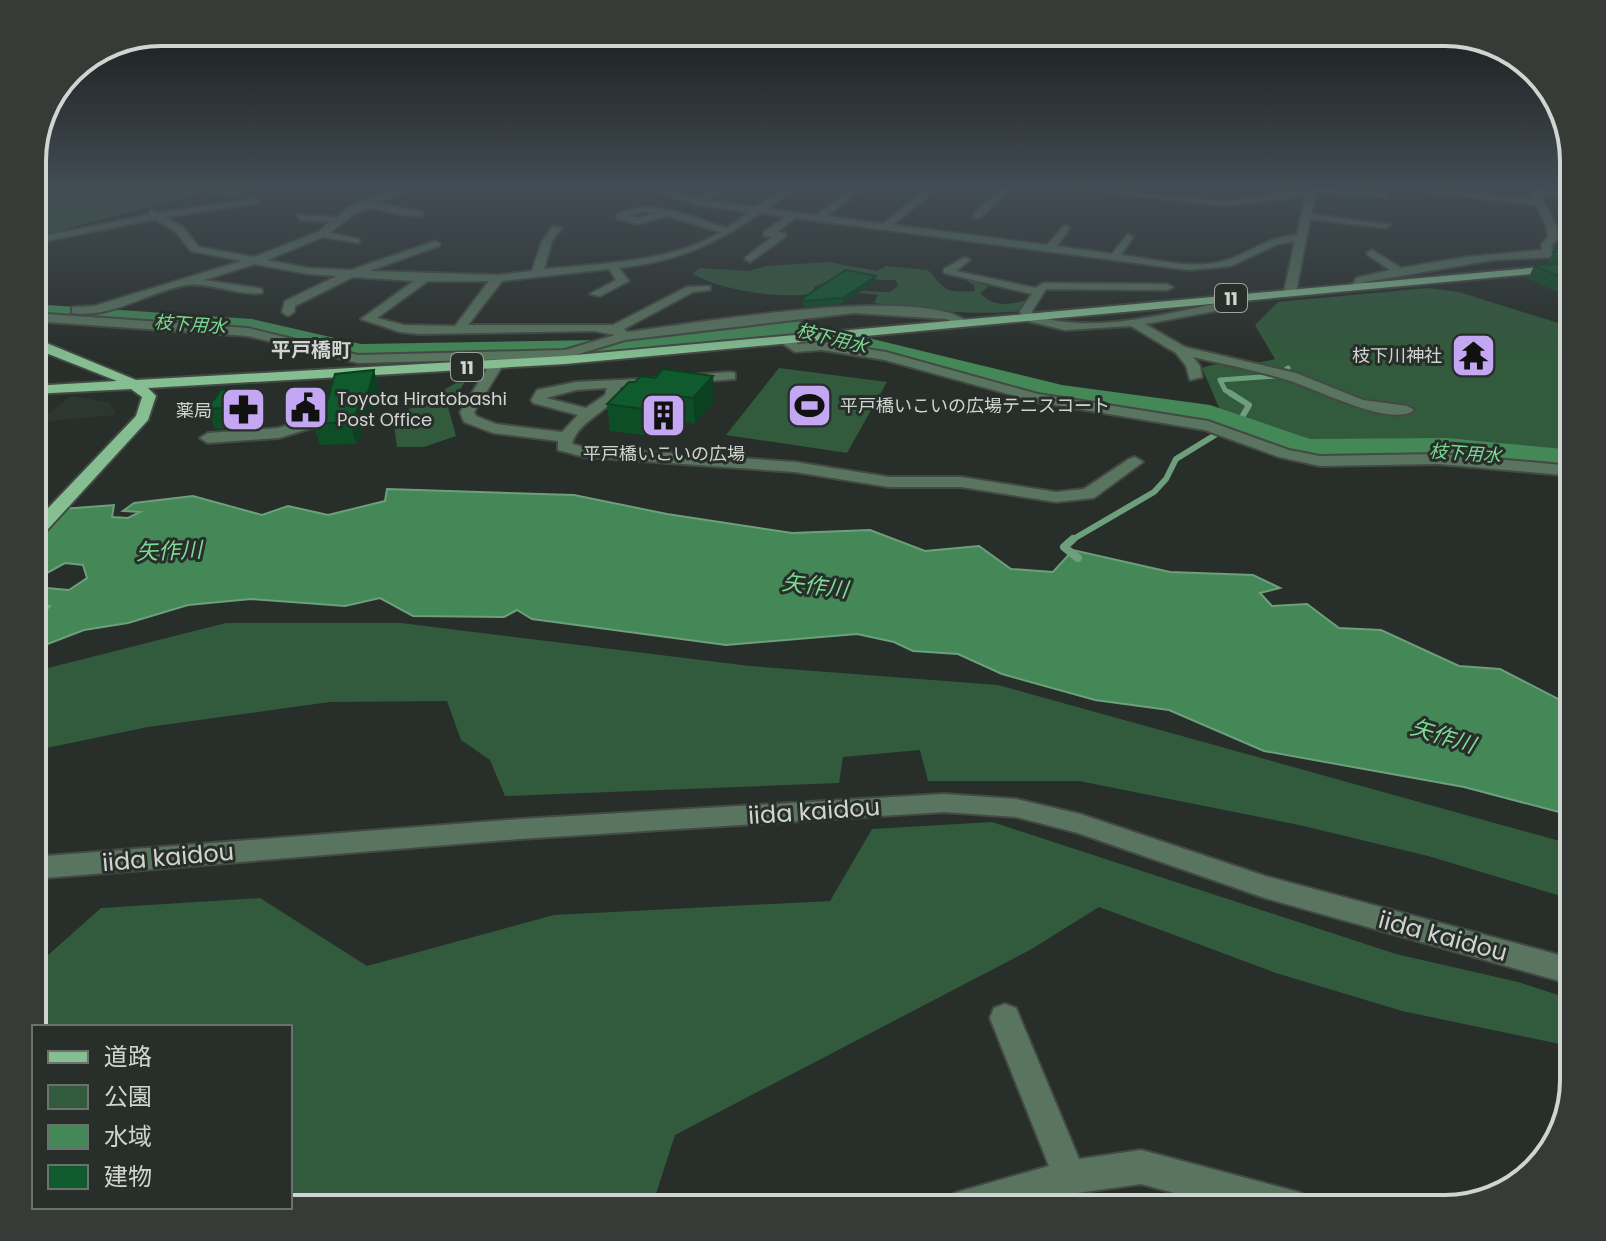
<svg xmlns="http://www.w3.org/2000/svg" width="1606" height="1241" viewBox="0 0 1606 1241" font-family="Poppins,'Noto Sans JP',sans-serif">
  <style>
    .built { fill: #2c382f }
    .green { fill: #325a3c }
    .water { fill: #448857; stroke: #6e9f7c; stroke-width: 2; fill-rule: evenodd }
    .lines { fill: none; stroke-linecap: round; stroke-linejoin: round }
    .stream-far2 { stroke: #6e9f7c; stroke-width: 5 }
    .stream-far1 { stroke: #6e9f7c; stroke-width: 6 }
    .stream { stroke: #6e9f7c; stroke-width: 8 }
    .river { fill: #448857; fill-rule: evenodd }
    .minor-casing { stroke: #434944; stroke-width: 4 }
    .major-casing { stroke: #434944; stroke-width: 4 }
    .minor { fill: #5a755f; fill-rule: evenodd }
    .major { fill: #84be91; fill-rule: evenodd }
    .wall { fill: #0e4e27 }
    .shaded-wall { fill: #0b4020 }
    .building { fill: #105b2d; stroke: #0b4020; stroke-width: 2 }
    .labels { text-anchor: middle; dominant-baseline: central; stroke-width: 6; stroke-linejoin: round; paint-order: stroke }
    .shield { fill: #282e29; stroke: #9ea39f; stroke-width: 2 }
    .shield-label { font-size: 18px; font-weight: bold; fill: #d1d5d2 }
    .far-water-label { font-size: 18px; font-style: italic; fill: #7cda94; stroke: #282e29 }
    .far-poi-label { font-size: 18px; fill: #d1d5d2; stroke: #282e29; text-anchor: end }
    .far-quarter-label { font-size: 20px; font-weight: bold; fill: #d1d5d2; stroke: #282e29 }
    .water-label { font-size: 22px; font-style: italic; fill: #7cda94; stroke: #282e29 }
    .near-street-label { font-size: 24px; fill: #d1d5d2; stroke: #282e29 }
    .rim { fill: none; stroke: #d1d5d2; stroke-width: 4 }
  </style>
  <rect width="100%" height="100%" fill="#282e29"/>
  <polygon class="built" points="71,396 109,402 116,415 38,422"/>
  <g class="green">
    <polygon points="45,187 264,187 229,197 206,192 35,237 32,215"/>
    <path d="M828 262 877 271 886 266 928 270C946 291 946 293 975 291L974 285 963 278 984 280 988 287 980 293C996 310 1012 303 1033 299L1023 311C972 316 925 310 874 303L878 295 833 290 890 292 898 286 896 280C862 281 849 273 814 287V293C784 300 719 290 693 274L699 268 748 271 767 266Z"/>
    <path d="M1428 288 1459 292 1574 328V457C1536 451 1496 446 1457 445 1410 445 1348 457 1304 448 1274 442 1248 422 1220 410L1202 368C1229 358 1248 367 1275 359L1255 325 1278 302Z"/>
    <polygon points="779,368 887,382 847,453 726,435"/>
    <polygon points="465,382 448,407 456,436 424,447 397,447 393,418 456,383"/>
    <polygon points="226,623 401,623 750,666 998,685 1574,845 1574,900 1428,856 1299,825 1079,781 928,781 920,750 843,757 839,783 505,796 490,760 461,740 447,701 330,702 148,727 32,751 32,672"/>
    <polygon points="992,822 1396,954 1518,982 1574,1000 1574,1047 1402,1011 1276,973 1099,907 1030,950 675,1135 651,1209 318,1209 290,1196 290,1027 34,1027 34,1095 32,964 38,964 101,908 260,898 367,966 554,915 830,901 872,829"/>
  </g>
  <path class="water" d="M387 489 574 495 667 514 792 533 870 530 925 551 979 546 1011 569 1053 572 1073 550 1170 572 1253 575 1280 588 1260 593 1272 606 1307 604 1339 628 1381 630 1459 666 1500 669 1574 707V816L1464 787 1264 751 1169 710 1095 700 1002 674 958 654 913 651 894 642 857 634 726 645 532 619 517 610 504 617 413 616 380 598 345 606 251 599 188 605 128 623 84 630 32 650V615L43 613 50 606 32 602V504L48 510 114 505 112 517 128 518 140 512 123 511 134 503 193 496 262 515 288 506 328 515 385 501ZM65 563 83 565 87 578 69 590 35 587 45 574Z"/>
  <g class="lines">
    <polyline class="stream-far2" points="1234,395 1225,390 1220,380 1276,376 1288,368"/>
    <polyline class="stream-far1" points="1070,541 1154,492 1166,479 1176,459 1241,419 1249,405 1230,393"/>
    <polyline class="stream" points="1073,539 1064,547 1078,558"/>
    <polygon class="river" points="33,304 252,319 361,344 598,340 782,317 1062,385 1210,405 1310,439 1446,438 1574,450 1574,474 1446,462 1306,463 1203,426 1062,407 782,335 598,360 361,364 252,337 33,322"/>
    <defs>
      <g id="minor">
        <path d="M401 187H414L377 203 423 212V216C370 218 382 189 330 233L359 239V243L323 237 267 260 308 268 351 270 435 241 440 244 439 246 369 271 498 275 532 271 542 241 553 226 562 228 552 241 544 269C596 264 676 262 720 232L667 216 638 224 617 219V215C651 196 692 218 727 228L749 212 696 205 646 187H660L695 199 716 187H727L706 200 756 207 785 187H796L767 209 816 215 855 187H865L827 216 883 224 928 187H938L893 225 1047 245 1065 225 1070 228 1057 246 1112 254 1128 234 1133 237 1121 255C1154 259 1195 271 1227 260 1251 252 1270 236 1297 235L1306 196 1224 206 1064 187C1118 187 1172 201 1226 200 1254 200 1279 191 1307 190V187L1385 193 1388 198 1316 192 1311 214 1390 225 1385 228 1310 219 1296 292 1290 295 1284 292 1295 241 1278 244 1231 266 1189 270 795 218 777 232 785 233V237L750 262 745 259 746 257 772 237 764 236V232L785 217 760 213C713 246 677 261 619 268L629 281 600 296 590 294 616 280 609 269 502 281 468 325H613L687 287 710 286V290L693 292 624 329 627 332C691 324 924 283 969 323L963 327 946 319 854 313 625 340 572 356 570 363 565 364 559 358 358 363 248 336 32 321V313L248 328 358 355 565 350 615 335 594 331 419 334 400 332 361 319 414 281 353 277 295 306 294 312 288 316 282 312 285 301 337 276 308 274 255 264 204 280 258 288 262 289V293C238 296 211 282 187 285 149 291 112 319 72 313V307L94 306 242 261 191 251 176 232 155 219 32 244V238L148 215 152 210 158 213 258 198 261 203 166 217 184 228 199 247 254 257 318 232 330 222 300 220 297 215 337 217 349 207ZM643 212 654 213 638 218 629 216ZM428 281H489L455 326 404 325 377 318Z"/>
        <polygon points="1003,187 1013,187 980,218 974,218 974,214"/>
        <polygon points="1527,187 1574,193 1574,199 1540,195 1556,225 1558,238 1551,246 1553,250 1574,250 1574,256 1493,260 1365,282 1358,289 1352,286 1356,278 1390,270 1368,255 1367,253 1372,250 1401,268 1466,257 1542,250 1541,245 1548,237 1546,225 1536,205 1430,193 1435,190 1533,199"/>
        <path d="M965 257 970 260 956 271 1036 288 1043 283 1167 284 1173 287 1167 290 1046 289 1032 311 1033 315C1090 334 1156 316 1214 304 1224 302 1233 295 1243 295V301L1221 310 1145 324 1185 347 1296 373 1363 400 1407 406 1414 410C1391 429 1311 386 1284 379 1254 370 1223 364 1193 357L1200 366 1202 377 1190 380 1186 366 1176 353 1131 326 1065 330 1023 320 1020 311 1032 294 944 273V269Z"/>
        <polygon points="785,337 798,344 822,342 886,352 1038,394 1208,421 1289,450 1320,456 1438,454 1574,466 1574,476 1438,464 1320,466 1279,457 1205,430 1037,402 885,360 822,350 795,352 779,341"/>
        <path d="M496 361 503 365 474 412 476 416 496 424 562 432 578 415 533 403 531 400 537 390 576 382 661 378 663 381 656 385 621 387C613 412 578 419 572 444L584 447 795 462 889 477H961L1056 492 1084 489 1129 459 1135 457 1143 462 1094 498 1056 502 961 487H889L795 472 584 457 558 450V441L493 433 464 422 460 412 491 362ZM607 388 605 395 586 408 546 398 576 390Z"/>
        <polygon points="730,372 735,373 735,379 688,383 681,379 688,375"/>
        <polygon points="328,401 335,405 325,424 279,438 208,443 200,438 208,433 278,428 314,418 323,402"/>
        <polygon points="944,794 1016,799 1080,814 1265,876 1574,959 1574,985 1265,898 1078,833 1016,817 944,812 520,839 32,879 32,857 520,819"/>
        <polygon points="1005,1004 1016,1008 1079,1159 1141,1150 1298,1192 1310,1197 1315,1209 1234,1209 1141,1184 1070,1194 1018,1209 941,1209 946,1197 958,1192 1049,1166 990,1018 994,1008"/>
      </g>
      <polygon id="major" points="1574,264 1574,270 565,364 148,388 156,396 148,420 38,540 32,541 32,525 136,416 142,397 131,389 32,394 32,386 117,381 41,351 32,346 32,337 136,380 565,356"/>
    </defs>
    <use href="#minor" class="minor-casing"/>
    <use href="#major" class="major-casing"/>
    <use href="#minor" class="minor"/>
    <use href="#major" class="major"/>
  </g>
  <g class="wall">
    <polygon points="1574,224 1574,248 1560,247 1565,236"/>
    <polygon points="1574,248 1574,262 1548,263 1553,252"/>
    <polygon points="1574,262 1574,299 1528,279 1534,266"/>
    <polygon points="875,281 842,304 804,307 803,304 803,298"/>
    <polygon points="374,370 379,390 375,411 356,444 320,445 313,424"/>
    <polygon points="713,376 714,401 695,424 680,422 666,438 610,431 607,404 635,382 655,378"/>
    <polygon points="259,406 246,427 215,429 207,409"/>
  </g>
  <g class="shaded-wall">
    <polygon points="876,276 875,281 842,304 843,298"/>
    <polygon points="374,370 379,390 375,411 356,444 350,422"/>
    <polygon points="713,376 714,401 695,424 693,398"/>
    <polygon points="252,386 259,406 246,427 239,407"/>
    <polygon points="678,396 680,422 666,438 664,412"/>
  </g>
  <g class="building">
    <polygon points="1574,224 1574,237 1565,236"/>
    <polygon points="1574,248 1574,251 1553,252 1555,249"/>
    <polygon points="1574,262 1574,282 1534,266"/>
    <polygon points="846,270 876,276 843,298 804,301 803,298"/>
    <polygon points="663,369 713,376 693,398 678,396 664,412 607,404 629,382 635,382 641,376 655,378"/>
    <polygon points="374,370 369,390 350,422 313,424 327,402 335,374"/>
    <polygon points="252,386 239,407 207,409 221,390"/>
  </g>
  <linearGradient id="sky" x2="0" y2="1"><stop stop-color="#161917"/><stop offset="0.52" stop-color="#424c54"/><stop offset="1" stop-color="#424c54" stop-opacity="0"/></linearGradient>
  <rect width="1606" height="361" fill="url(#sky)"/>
  <defs>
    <symbol id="temple-square" viewBox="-11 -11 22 22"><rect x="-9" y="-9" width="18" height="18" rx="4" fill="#c3a7f2" stroke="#282e29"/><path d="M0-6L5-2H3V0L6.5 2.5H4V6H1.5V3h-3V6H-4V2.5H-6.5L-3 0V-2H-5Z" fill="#111"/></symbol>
    <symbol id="stadium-square" viewBox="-11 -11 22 22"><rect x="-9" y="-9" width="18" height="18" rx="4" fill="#c3a7f2" stroke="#282e29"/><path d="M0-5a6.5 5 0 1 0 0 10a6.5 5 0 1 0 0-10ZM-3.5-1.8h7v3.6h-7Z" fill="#111"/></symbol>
    <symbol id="civic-square" viewBox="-11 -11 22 22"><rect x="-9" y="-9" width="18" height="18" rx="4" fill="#c3a7f2" stroke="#282e29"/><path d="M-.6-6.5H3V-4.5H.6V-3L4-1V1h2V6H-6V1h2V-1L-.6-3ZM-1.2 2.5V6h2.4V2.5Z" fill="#111"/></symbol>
    <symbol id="pharmacy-square" viewBox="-11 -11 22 22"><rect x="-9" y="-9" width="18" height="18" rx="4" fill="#c3a7f2" stroke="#282e29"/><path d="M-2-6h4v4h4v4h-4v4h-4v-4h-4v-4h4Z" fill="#111"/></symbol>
    <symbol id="building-square" viewBox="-11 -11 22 22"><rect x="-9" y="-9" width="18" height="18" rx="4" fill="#c3a7f2" stroke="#282e29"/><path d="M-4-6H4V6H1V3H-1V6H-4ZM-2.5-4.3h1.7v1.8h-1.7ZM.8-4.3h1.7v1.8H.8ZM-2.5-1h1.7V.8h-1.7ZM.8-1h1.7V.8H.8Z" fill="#111"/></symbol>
  </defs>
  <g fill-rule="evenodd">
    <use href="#temple-square" x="1448" y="330" width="51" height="51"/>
    <use href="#stadium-square" x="784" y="380" width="51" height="51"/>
    <use href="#civic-square" x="280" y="382" width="51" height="51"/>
    <use href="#pharmacy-square" x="218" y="384" width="51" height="51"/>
    <use href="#building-square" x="638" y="390" width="51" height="51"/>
  </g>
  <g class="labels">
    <g class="shield">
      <rect x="1215" y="284" width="32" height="28" rx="6"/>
      <rect x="451" y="353" width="32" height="28" rx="6"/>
    </g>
    <g class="shield-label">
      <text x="1231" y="298">11</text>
      <text x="467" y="367">11</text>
    </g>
    <g class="far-water-label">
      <text transform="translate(190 324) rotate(4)">枝下用水</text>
      <text transform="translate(832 338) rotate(14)">枝下用水</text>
      <text transform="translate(1465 453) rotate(4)">枝下用水</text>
    </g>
    <g class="far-poi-label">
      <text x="1442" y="355">枝下川神社</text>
      <text x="337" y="398" text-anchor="start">Toyota Hiratobashi<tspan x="337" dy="21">Post Office</tspan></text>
      <text x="840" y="405" text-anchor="start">平戸橋いこいの広場テニスコート</text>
      <text x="212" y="410">薬局</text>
      <text x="664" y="453" text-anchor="middle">平戸橋いこいの広場</text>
    </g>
    <g class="far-quarter-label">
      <text x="311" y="350">平戸橋町</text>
    </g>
    <g class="water-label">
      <text transform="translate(169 551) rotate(-2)">矢作川</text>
      <text transform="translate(815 586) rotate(7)">矢作川</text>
      <text transform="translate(1443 736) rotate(17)">矢作川</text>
    </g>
    <g class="near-street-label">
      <text transform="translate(814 811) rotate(-4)">iida kaidou</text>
      <text transform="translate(168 857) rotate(-5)">iida kaidou</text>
      <text transform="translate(1443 936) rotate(15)">iida kaidou</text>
    </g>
  </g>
  <path d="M0 0H1606V1241H0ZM161 46H1445A115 115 0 0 1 1560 161V1080A115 115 0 0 1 1445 1195H161A115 115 0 0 1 46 1080V161A115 115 0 0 1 161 46Z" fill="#363b37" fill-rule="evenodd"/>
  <path class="rim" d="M161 46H1445A115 115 0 0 1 1560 161V1080A115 115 0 0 1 1445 1195H161A115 115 0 0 1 46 1080V161A115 115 0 0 1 161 46Z"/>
  <rect x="32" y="1025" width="260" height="184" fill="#282e29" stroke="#6c716d" stroke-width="2"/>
  <rect x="48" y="1051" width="40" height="12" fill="#84be91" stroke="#6c716d" stroke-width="2"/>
  <text x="104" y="1065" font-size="24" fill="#d1d5d2">道路</text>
  <rect x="48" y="1085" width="40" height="24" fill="#325a3c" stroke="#6c716d" stroke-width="2"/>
  <text x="104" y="1105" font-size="24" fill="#d1d5d2">公園</text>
  <rect x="48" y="1125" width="40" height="24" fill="#448857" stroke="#6c716d" stroke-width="2"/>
  <text x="104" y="1145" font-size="24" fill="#d1d5d2">水域</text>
  <rect x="48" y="1165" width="40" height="24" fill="#105b2d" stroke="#6c716d" stroke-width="2"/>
  <text x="104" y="1185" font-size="24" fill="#d1d5d2">建物</text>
</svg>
